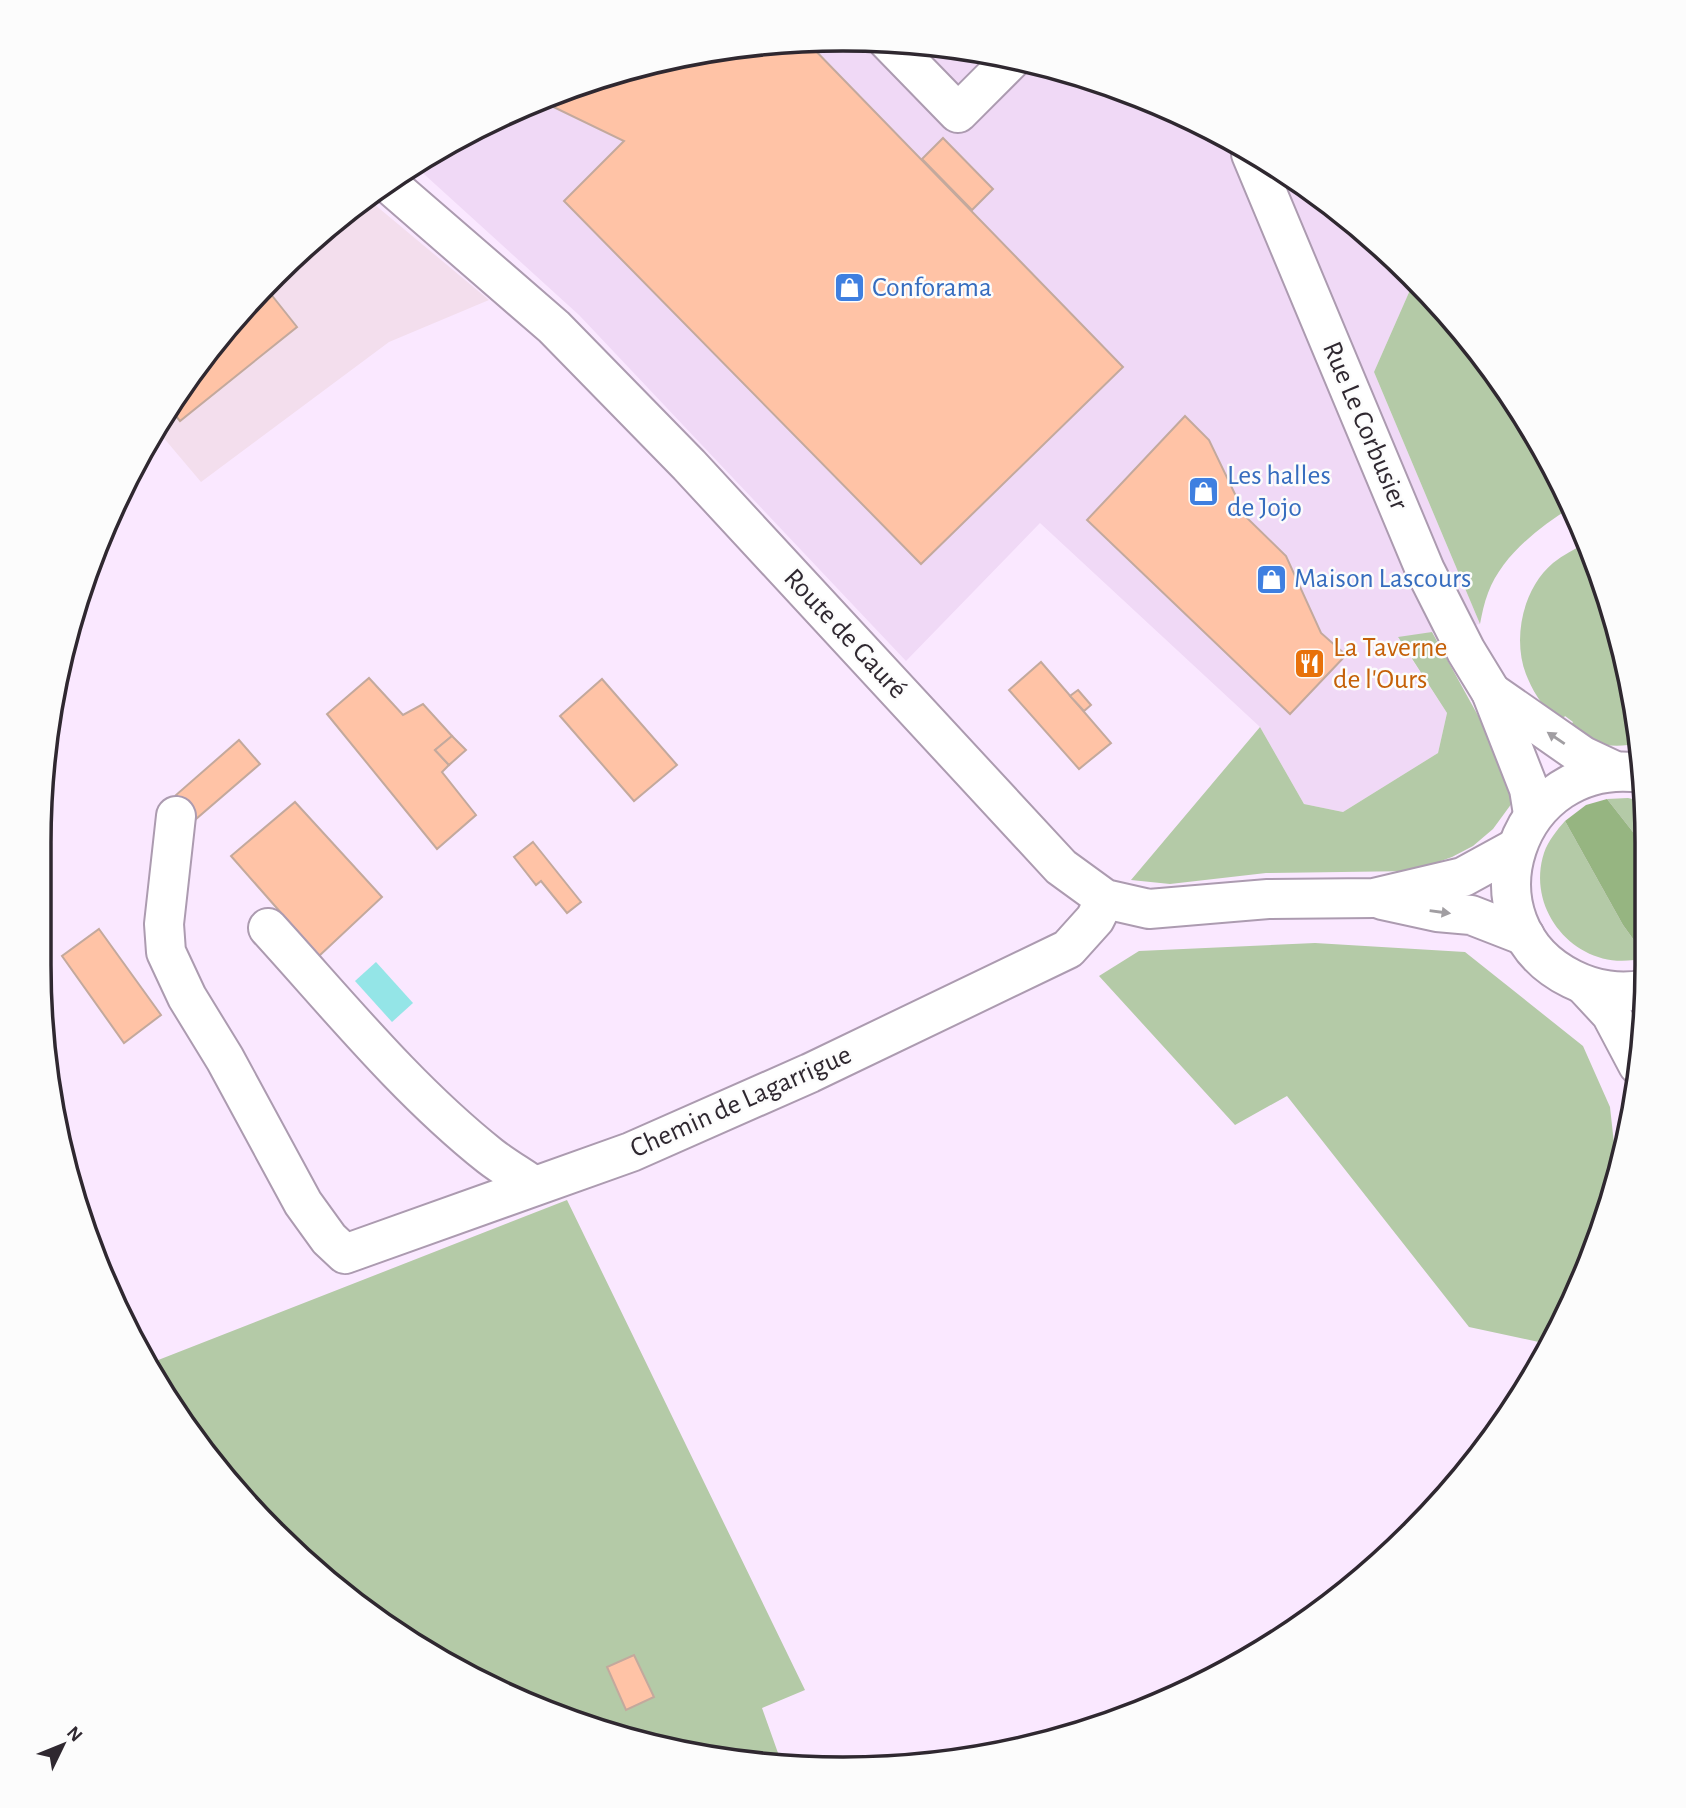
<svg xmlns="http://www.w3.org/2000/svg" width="1686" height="1808" viewBox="0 0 1686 1808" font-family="'Alegreya Sans',sans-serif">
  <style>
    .built { fill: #f0d9f6 }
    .industrial { fill: #f3deed }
    .green { fill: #b4caa7 }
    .forest { fill: #96b581 }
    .water { fill: #94e5e7 }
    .building { fill: #ffc3a6; stroke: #c3a99d; stroke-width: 2 }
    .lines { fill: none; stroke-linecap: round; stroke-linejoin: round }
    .minor-casing { stroke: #ac9bb0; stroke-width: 42 }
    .minor { stroke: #fff; stroke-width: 38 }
    .oneway { fill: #a19ea2 }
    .labels { text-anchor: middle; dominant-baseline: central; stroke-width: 5; stroke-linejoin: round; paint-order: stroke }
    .shop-label { font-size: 28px; fill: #366cbe; stroke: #fcfcfc; text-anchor: start }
    .street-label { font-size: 28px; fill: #2f2830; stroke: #fcfcfc }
    .food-label { font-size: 28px; fill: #c56008; stroke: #fcfcfc; text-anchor: start }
    .rim { fill: none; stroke: #2f2830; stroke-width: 3.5 }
  </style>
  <rect width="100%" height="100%" fill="#fae8ff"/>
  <polygon class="built" points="895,40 1051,66 1198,121 1332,205 1414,281 1374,372 1480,624 1398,638 1447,713 1438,753 1343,812 1304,804 1260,727 1040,523 906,661 579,315 414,165 440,146 584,81 738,45"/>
  <polygon class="industrial" points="368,199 489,300 389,342 201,482 157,430 205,354 312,238"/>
  <g class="green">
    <path d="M1414 281 1448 312 1540 440 1570 508C1538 528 1502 556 1488 593 1484 603 1482 614 1480 624L1374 372Z"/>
    <path d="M1586 543 1605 584 1641 743C1609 749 1595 745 1568 729L1573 722 1565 716 1559 724C1547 711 1535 696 1528 679 1511 642 1522 589 1553 563 1563 555 1575 549 1586 543Z"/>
    <polygon points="1432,632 1514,781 1512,803 1493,829 1473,846 1452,857 1413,871 1266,873 1170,884 1131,880 1260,727 1304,804 1343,812 1438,753 1447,713 1398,637"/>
    <polygon points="1628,798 1642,801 1644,846 1607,799"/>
    <path d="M1565 821 1623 925 1646 957C1584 977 1524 915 1544 853 1548 841 1557 830 1565 821Z"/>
    <polygon points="1315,943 1465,952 1583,1046 1610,1107 1617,1171 1586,1272 1548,1344 1469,1327 1287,1096 1235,1125 1099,976 1139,951"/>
    <polygon points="567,1200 805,1690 762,1708 783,1767 634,1742 441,1662 313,1570 205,1454 148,1364"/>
  </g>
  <polygon class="forest" points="1607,799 1644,846 1646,957 1623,925 1565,821 1586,805"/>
  <polygon class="water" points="376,962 413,1003 392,1022 355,981"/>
  <g class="building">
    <polygon points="808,43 1123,367 921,564 564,201 624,141 541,101 584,81 738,45"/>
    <polygon points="943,138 993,189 972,210 922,159"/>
    <polygon points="266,288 297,327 180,421 170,409 205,354"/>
    <polygon points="1185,416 1209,440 1246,517 1286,556 1321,633 1346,655 1290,714 1087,520"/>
    <polygon points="1041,662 1111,743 1079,769 1009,690"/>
    <polygon points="369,678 403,715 423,704 452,736 435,750 449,765 442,772 476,815 437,849 327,714"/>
    <polygon points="602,679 677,765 634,801 560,716"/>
    <polygon points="1078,690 1091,705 1084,711 1070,696"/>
    <polygon points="452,736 466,750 449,765 435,750"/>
    <polygon points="239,740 260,764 196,819 176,795"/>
    <polygon points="295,802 382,897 319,956 231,856"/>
    <polygon points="533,842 581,902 567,913 541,881 536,885 514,857"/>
    <polygon points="99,929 161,1015 124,1043 62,956"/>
    <polygon points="634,1655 654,1697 626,1710 607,1667"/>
  </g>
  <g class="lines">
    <defs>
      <g id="minor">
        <polyline points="887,40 958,113 1012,59"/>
        <polyline points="1251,154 1425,570 1466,651 1491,692 1529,789 1533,814"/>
        <polyline points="389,184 554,327 689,465 1061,867 1105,899 1149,909 1268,899 1374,898 1463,877 1516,848"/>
        <polyline points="1491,692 1583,756 1615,771"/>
        <path d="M1642 773C1514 755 1460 924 1572 979 1594 990 1621 995 1645 989"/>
        <polyline points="176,816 164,924 166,952 187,997 225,1059 303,1203 329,1239 345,1254 631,1152 810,1073 1068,949 1095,919 1105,899"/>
        <polyline points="1382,900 1437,912 1471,915 1525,936"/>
        <path d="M268 928C339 1006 407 1090 490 1156 504 1167 520 1176 534 1186"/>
        <polyline points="1585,986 1611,1014 1638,1065"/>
      </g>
    </defs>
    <use href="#minor" class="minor-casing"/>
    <use href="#minor" class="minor"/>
  </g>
  <defs><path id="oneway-solid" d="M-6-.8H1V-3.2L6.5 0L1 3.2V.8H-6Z" transform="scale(1.75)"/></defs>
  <g class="oneway">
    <use href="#oneway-solid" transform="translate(1556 738) rotate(-146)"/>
    <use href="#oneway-solid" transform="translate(1440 912) rotate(8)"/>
  </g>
  <defs>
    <symbol id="shop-square" viewBox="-11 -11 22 22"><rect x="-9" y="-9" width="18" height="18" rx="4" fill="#3f7fe0" stroke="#fcfcfc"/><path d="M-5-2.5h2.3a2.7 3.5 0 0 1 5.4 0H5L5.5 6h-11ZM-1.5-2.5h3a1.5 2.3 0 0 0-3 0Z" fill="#fff"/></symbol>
    <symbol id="restaurant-square" viewBox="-11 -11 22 22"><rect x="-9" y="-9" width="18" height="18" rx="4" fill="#e8710a" stroke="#fcfcfc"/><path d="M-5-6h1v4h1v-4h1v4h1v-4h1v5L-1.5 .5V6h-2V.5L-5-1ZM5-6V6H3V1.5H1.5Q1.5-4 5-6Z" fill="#fff"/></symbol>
  </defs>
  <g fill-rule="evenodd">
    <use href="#shop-square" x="832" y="270" width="35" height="35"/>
    <use href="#shop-square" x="1186" y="474" width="35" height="35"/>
    <use href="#shop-square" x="1254" y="562" width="35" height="35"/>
    <use href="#restaurant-square" x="1292" y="646" width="35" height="35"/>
  </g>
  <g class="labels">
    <g class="shop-label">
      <text x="872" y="288">Conforama</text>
      <text x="1227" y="476">Les halles<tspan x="1227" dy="32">de Jojo</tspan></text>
      <text x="1294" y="579">Maison Lascours</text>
    </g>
    <g class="street-label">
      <text transform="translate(1365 426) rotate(67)">Rue Le Corbusier</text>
      <text transform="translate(845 634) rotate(47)">Route de Gauré</text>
      <text transform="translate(741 1102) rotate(-24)">Chemin de Lagarrigue</text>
    </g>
    <g class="food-label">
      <text x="1333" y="648">La Taverne<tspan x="1333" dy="32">de l'Ours</tspan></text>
    </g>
  </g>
  <path d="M0 0H1686V1808H0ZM843 51H843A792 792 0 0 1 1635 843V965A792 792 0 0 1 843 1757H843A792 792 0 0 1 51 965V843A792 792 0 0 1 843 51Z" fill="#fcfcfc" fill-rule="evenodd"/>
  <path class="rim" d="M843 51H843A792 792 0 0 1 1635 843V965A792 792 0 0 1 843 1757H843A792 792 0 0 1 51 965V843A792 792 0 0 1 843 51Z"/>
  <g transform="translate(63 1745) rotate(47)" stroke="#fcfcfc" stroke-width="5" paint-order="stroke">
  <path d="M0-5L12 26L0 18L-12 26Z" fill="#2f2830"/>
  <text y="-10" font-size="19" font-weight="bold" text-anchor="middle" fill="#2f2830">N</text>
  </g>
</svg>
